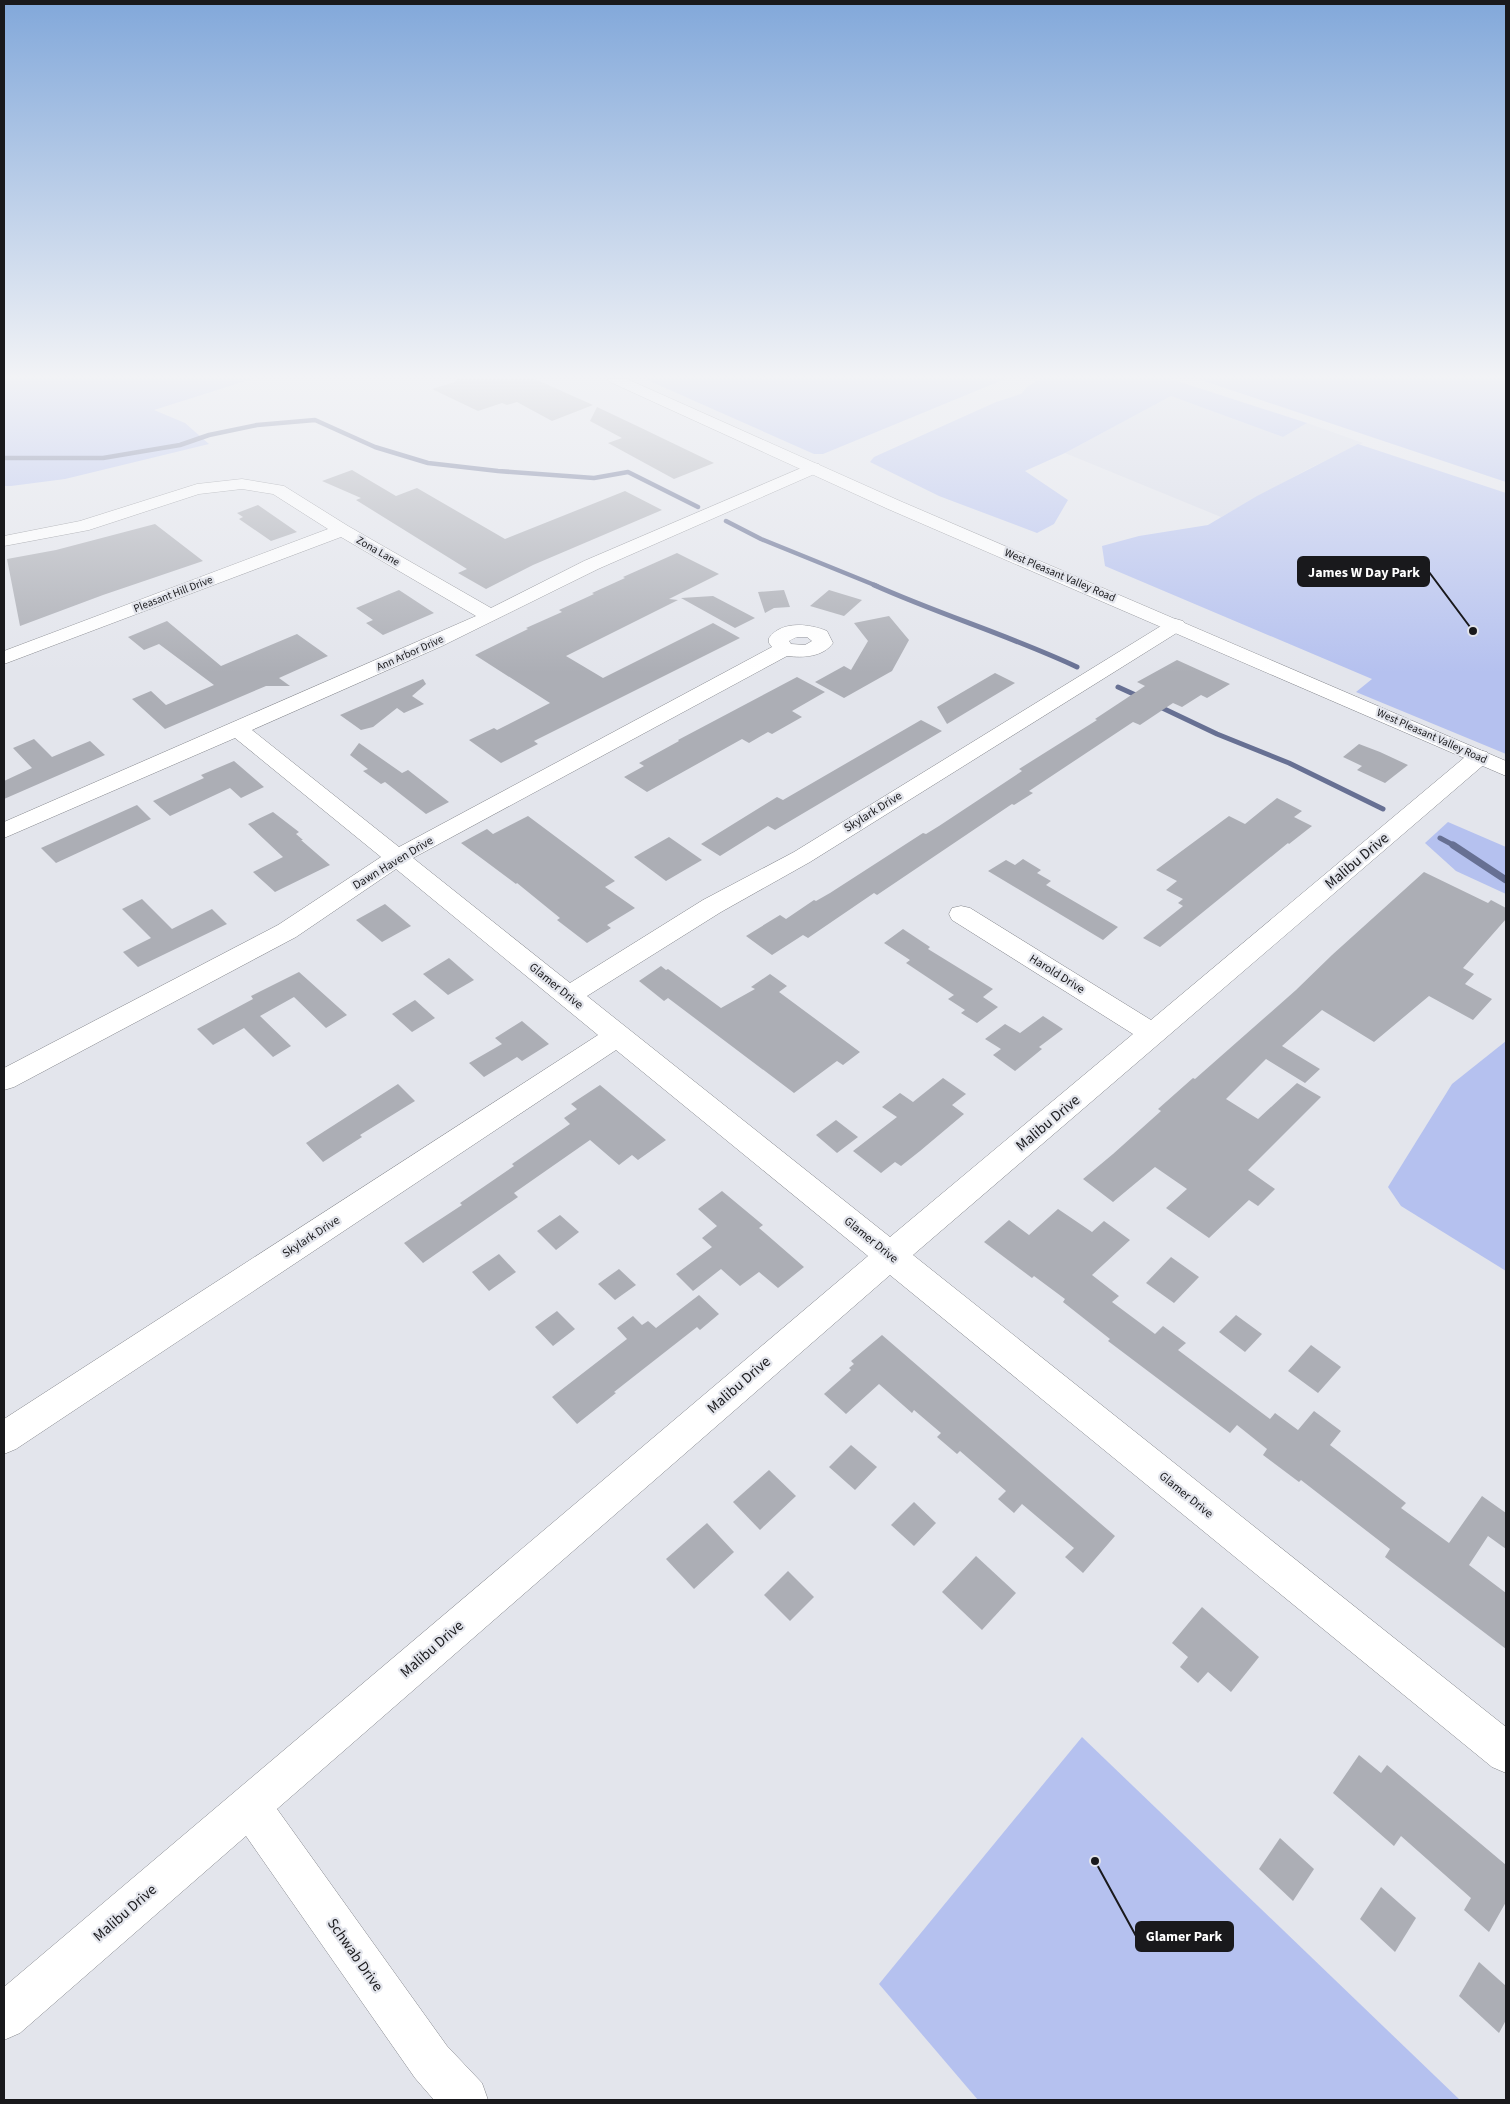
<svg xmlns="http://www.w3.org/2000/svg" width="1510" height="2104" viewBox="0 0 1510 2104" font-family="'Source Sans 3',sans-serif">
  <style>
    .built { fill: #d5d9e7 }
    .green { fill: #b5c1ef }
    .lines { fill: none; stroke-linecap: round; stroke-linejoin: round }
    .stream-far2 { stroke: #677093; stroke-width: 4.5 }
    .stream-far1 { stroke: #677093; stroke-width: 5 }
    .stream { stroke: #677093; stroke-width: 7 }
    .building { fill: #acaeb5 }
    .minor-casing { stroke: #83858b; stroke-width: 1 }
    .major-casing { stroke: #83858b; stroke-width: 1 }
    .minor { fill: #fff; fill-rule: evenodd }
    .major { fill: #fff; fill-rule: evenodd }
    .labels { text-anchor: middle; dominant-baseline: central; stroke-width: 4.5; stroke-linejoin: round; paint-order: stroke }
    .far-street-label { font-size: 11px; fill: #19191c; stroke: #e3e5ec }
    .street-label { font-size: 12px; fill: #19191c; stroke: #e3e5ec }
    .near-street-label { font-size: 15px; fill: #19191c; stroke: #e3e5ec }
    .leader { fill: none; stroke: #19191c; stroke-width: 2 }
    .callout-dot { fill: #19191c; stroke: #e3e5ec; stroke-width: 2 }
    .callout { fill: #19191c; stroke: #19191c; stroke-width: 2 }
    .callout-label { font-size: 14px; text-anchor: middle; font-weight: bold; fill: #fff }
  </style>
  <rect width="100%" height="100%" fill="#e3e5ec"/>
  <polygon class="built" points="1171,396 1283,437 1307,423 1363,443 1308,469 1221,517 1065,453"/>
  <g class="green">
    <polygon points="4,379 252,379 154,410 185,423 209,444 65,479 11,486 4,486"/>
    <polygon points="645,379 1005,379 823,454 814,454"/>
    <polygon points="1040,379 1171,379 1307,423 1283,437 1171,396 1065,453 1025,471 1068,500 1054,524 1037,533 939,496 870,462 874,457 996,402 1021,394 1028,386"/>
    <polygon points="1198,379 1506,379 1506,482"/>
    <polygon points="1358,444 1506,493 1506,754 1356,692 1372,679 1105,566 1102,546 1139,536 1208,525 1257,496"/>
    <polygon points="1448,822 1506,847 1506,894 1456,871 1425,843"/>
    <polygon points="1506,1041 1506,1271 1401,1206 1388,1187 1452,1084"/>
    <polygon points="1082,1737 1460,2100 978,2100 879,1984"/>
  </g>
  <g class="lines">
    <g class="stream-far2">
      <polyline points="4,458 103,458 180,445 209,435 257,425 315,420 375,447 428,463 498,471 594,478 628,472 698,507"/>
      <polyline points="726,521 761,539 877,586"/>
    </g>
    <g class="stream-far1">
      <path d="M874 585C941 615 1011 636 1077 667"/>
      <polyline points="1118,687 1140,697"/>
      <polyline points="1156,705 1217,734 1289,763 1383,809"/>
      <polyline points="1440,838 1455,846"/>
    </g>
    <polyline class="stream" points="1453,845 1506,880"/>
  </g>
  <g class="building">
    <polygon points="456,379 535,379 593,405 552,421 517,402 507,405 502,403 478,411 432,389 455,382"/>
    <polygon points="597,407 635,425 714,463 674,479 608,443 622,438 590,421"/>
    <polygon points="352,470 396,496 417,488 505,539 625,491 662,510 533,565 486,589 458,573 467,569 356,500 361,498 322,481"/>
    <polygon points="258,505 297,532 271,541 239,519 243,517 237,513"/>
    <polygon points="155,524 203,561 103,595 20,626 7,559 56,550"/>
    <polygon points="677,553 719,574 669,599 678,600 566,656 603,678 713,623 740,638 534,741 538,744 501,763 469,740 494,728 497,730 550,703 475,655 528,629 526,628 562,612 559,610 594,594 592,593 625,578 623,577"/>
    <polygon points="399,590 434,613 383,635 366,623 373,620 356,608"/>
    <polygon points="784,590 790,607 774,608 765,613 758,592"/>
    <polygon points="829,590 862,600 844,616 810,606"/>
    <polygon points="713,596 755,618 735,628 681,598"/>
    <polygon points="889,616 909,640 892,671 844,698 815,682 844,666 851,670 868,641 854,623"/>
    <polygon points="167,621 221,666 297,634 328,656 279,678 290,686 266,686 165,729 132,699 151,691 166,705 214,685 159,644 144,650 128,637"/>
    <polygon points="1177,660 1230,684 1207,698 1201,695 1182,707 1173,703 1140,725 1133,722 1029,791 1033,793 1014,805 1012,804 877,895 874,893 808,938 803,935 772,955 746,936 780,915 786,919 814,900 816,901 830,893 923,833 926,834 939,826 1022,771 1019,769 1097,720 1095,719 1145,686 1137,682"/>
    <polygon points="995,673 1015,683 947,724 937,707"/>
    <polygon points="797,677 825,692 792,711 802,717 772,734 768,732 749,743 742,739 647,792 624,777 644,766 639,763 679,741 678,740"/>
    <polygon points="423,679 426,684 412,696 424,704 404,713 397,708 373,727 361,730 340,715"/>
    <polygon points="921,720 942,731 775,830 768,826 720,856 701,844 777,797 783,800"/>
    <polygon points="34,739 52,757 90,741 105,755 4,799 4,781 32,768 13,748"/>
    <polygon points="359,743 402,773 408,770 449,802 426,814 385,782 381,784 363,771 368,769 350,755"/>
    <polygon points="1359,744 1380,752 1408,765 1385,783 1357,770 1362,766 1343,757"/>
    <polygon points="234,761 264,787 241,798 230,788 170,816 153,801 204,778 201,775"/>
    <polygon points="1277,798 1302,811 1294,817 1312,826 1289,844 1288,843 1160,947 1143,938 1183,906 1178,903 1183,899 1166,890 1177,881 1156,870 1229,816 1245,824"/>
    <polygon points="137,805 151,819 56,863 41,848"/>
    <polygon points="273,812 299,832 296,834 303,840 301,840 330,865 275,892 253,872 283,857 248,824"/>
    <polygon points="528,816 615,881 605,887 635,908 607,925 611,928 587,943 557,920 560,918 517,883 516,884 461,843 487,829 493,834"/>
    <polygon points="669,837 702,860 666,881 634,857"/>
    <polygon points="1023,859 1041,870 1037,873 1051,881 1046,885 1118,927 1103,940 988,871 1006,860 1015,865"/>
    <polygon points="1424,872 1488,903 1491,900 1506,908 1506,919 1463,968 1474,974 1465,984 1492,999 1473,1020 1429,996 1374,1042 1322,1010 1282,1046 1320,1069 1305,1083 1266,1059 1226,1099 1258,1119 1297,1083 1321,1097 1248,1170 1275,1189 1258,1206 1249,1200 1209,1238 1166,1208 1187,1189 1155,1167 1113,1202 1083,1179 1113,1154 1161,1111 1158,1109 1193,1078 1195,1079 1296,990 1332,955"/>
    <polygon points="142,899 172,929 212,909 227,924 138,967 123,952 151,938 122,909"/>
    <polygon points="385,904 411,926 382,942 356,920"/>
    <polygon points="903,929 930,947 928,949 993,989 983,997 998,1007 977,1023 961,1013 965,1010 948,999 954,995 906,963 910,960 884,943"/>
    <polygon points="449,958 474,980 448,995 423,974"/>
    <polygon points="661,966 666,970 668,969 721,1008 755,989 751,987 770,974 787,986 779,992 860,1052 843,1065 837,1061 794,1093 668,998 664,1001 639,981"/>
    <polygon points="299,972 347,1015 326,1028 294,997 260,1016 291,1046 273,1057 244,1028 213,1045 197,1029 253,999 251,996"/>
    <polygon points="415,1000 435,1018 412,1032 392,1014"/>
    <polygon points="1043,1016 1063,1029 1039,1047 1042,1049 1015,1071 993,1055 1001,1049 985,1039 1005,1024 1020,1033"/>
    <polygon points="522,1021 549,1044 522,1061 517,1057 484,1077 469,1063 502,1044 495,1038"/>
    <polygon points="943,1078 966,1094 952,1105 964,1114 920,1151 901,1166 895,1162 881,1173 853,1151 897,1117 882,1107 900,1093 913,1102"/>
    <polygon points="398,1084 415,1101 360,1135 362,1137 323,1162 306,1143"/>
    <polygon points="600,1085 666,1140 638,1160 632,1155 619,1165 590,1140 514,1193 518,1197 423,1263 404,1243 462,1205 460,1203 514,1166 512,1164 570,1124 564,1118 577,1109 571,1104"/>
    <polygon points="836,1120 858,1137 837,1153 816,1135"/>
    <polygon points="722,1191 763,1225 759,1228 804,1267 778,1288 759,1272 740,1286 721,1269 693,1291 676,1274 712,1247 702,1238 717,1226 698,1209"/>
    <polygon points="1058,1209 1092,1232 1104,1221 1130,1240 1092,1275 1119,1296 1112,1302 1155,1334 1163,1326 1186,1343 1178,1350 1270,1419 1275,1413 1298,1430 1314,1411 1341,1431 1330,1445 1406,1503 1401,1508 1449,1543 1482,1496 1506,1513 1506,1549 1488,1536 1469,1565 1506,1593 1506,1649 1385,1557 1390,1549 1301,1480 1299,1482 1263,1455 1267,1449 1237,1425 1230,1433 1108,1341 1110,1339 1063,1302 1065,1299 1034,1276 1032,1278 984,1242 1009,1220 1029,1235"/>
    <polygon points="560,1215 579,1232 556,1250 537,1231"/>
    <polygon points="499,1254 516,1272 489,1291 472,1272"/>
    <polygon points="1171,1257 1199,1277 1174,1303 1146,1283"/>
    <polygon points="619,1269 636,1285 615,1300 598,1284"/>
    <polygon points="699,1295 719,1314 700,1330 697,1327 614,1392 616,1393 577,1424 552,1397 627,1339 617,1328 633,1316 642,1325 648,1321 656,1328"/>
    <polygon points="557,1311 575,1329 553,1346 535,1327"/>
    <polygon points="1236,1315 1262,1334 1245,1352 1219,1332"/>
    <polygon points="882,1335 1115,1536 1083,1573 1065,1557 1074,1548 1022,1504 1014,1513 998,1499 1006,1491 960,1451 957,1454 937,1437 941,1433 914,1410 912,1413 879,1384 846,1414 824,1394 851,1370 849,1368 854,1364 851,1361"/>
    <polygon points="1311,1345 1341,1367 1318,1393 1288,1371"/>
    <polygon points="851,1445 877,1467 855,1490 829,1467"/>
    <polygon points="769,1470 796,1496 760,1530 733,1502"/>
    <polygon points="914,1502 936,1523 914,1546 891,1525"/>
    <polygon points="707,1523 734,1552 694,1589 666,1559"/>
    <polygon points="976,1556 1016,1593 982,1630 942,1592"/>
    <polygon points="788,1571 814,1597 790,1621 764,1595"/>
    <polygon points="1202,1607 1259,1657 1231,1692 1208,1672 1198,1683 1180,1667 1188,1657 1172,1643"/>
    <polygon points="1359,1755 1381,1773 1387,1765 1506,1865 1506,1902 1489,1932 1464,1910 1471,1898 1401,1836 1394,1846 1333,1793"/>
    <polygon points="1280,1838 1314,1869 1293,1901 1259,1869"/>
    <polygon points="1381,1887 1416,1918 1395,1952 1360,1919"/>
    <polygon points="1479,1962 1506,1986 1506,2020 1499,2033 1459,1996"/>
  </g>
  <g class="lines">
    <defs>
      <path id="minor" d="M813 463 819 464 821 468 819 472 598 569 442 646 252 730 399 847 772 647 769 643V638C782 620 810 624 827 631L833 643C823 657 803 658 787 656L413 858 570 983 703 900 794 852 1169 621 1176 619 1183 621 1186 625 1183 629 810 862 721 912 587 996 890 1237 1133 1034 952 920 949 914 952 908 961 906 970 908 1151 1020 1471 752 1479 750 1487 752 1490 757 1487 762 913 1255 1506 1727V1773L1492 1767 890 1275 277 1809 447 2046 482 2083 488 2100H434L415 2078 246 1836 20 2033 4 2040V1987L868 1256 616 1050 16 1449 4 1454V1419L598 1035 396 869 296 937 14 1087 4 1090V1068L278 925 381 857 235 738 4 838V822L476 616 341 537 4 664V651L328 529 273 494 242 489 199 494 89 530 4 546V536L80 521 197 484 242 479 284 486 348 526 491 608 584 561ZM797 637H807L812 641 805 645 791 644 789 641Z"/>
      <polygon id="major" points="608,379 627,379 900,501 1506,761 1506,776 888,509 610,382"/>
    </defs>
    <use href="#minor" class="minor-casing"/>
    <use href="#major" class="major-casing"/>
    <use href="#minor" class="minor"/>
    <use href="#major" class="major"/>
  </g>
  <linearGradient id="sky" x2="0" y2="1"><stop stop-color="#82a8da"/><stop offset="0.56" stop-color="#f2f3f6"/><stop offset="1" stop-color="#f2f3f6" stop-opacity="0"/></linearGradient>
  <rect width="1510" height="673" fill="url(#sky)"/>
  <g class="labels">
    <g class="far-street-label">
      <text transform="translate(378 551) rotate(30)">Zona Lane</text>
      <text transform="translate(1060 575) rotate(23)">West Pleasant Valley Road</text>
      <text transform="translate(173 594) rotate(-21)">Pleasant Hill Drive</text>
      <text transform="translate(410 653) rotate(-24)">Ann Arbor Drive</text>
      <text transform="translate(1432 736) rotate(24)">West Pleasant Valley Road</text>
    </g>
    <g class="street-label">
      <text transform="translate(873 812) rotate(-32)">Skylark Drive</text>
      <text transform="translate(393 863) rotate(-31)">Dawn Haven Drive</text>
      <text transform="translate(1057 974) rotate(32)">Harold Drive</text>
      <text transform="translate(556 986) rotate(39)">Glamer Drive</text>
      <text transform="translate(311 1237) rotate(-33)">Skylark Drive</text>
      <text transform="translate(871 1240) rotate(39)">Glamer Drive</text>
      <text transform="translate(1186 1495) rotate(39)">Glamer Drive</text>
    </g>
    <g class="near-street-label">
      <text transform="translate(1357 861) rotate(-40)">Malibu Drive</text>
      <text transform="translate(1048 1123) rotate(-40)">Malibu Drive</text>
      <text transform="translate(739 1385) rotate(-41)">Malibu Drive</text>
      <text transform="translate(432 1649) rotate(-41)">Malibu Drive</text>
      <text transform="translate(125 1913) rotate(-41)">Malibu Drive</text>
      <text transform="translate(355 1955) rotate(55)">Schwab Drive</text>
    </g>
  </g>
  <path class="leader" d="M1473 631L1429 572M1095 1861L1136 1936"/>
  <g class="callout-dot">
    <circle cx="1473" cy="631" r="5"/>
    <circle cx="1095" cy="1861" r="5"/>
  </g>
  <g class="callout">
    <rect x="1298" y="557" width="131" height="29" rx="5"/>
    <rect x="1136" y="1922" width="97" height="29" rx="5"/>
  </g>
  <g class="callout-label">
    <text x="1364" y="577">James W Day Park</text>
    <text x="1184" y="1941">Glamer Park</text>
  </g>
  <rect width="1510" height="2104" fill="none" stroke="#19191c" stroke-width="10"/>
</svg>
